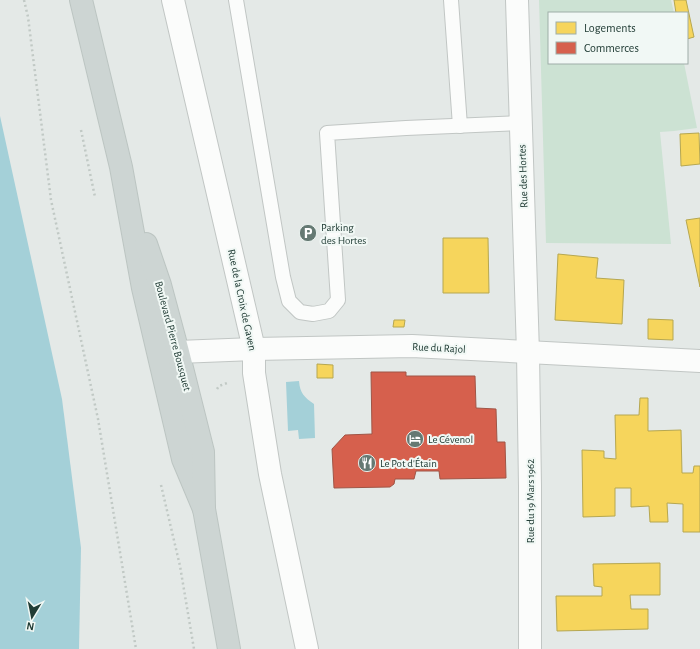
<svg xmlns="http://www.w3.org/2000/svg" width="700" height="649" viewBox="0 0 700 649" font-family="'Alegreya Sans',sans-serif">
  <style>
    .green { fill: #cce2d3 }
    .water { fill: #a4d0d8 }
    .homes { fill: #f6d55c; stroke: #b6a750 }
    .shops { fill: #d6604d; stroke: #a05546 }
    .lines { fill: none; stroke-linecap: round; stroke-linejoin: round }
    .lane-casing { stroke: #c1c6c4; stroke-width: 16 }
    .street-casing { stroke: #c1c6c4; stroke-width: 24 }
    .primary-casing { stroke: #bcc5c2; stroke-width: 24 }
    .path { stroke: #c1c9c5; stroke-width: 2.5; stroke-dasharray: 2 3; stroke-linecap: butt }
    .lane { stroke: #fbfcfb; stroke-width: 14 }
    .street { stroke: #fbfcfb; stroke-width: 22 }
    .primary { stroke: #cdd5d3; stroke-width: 22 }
    .labels { text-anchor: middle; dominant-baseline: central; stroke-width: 4; stroke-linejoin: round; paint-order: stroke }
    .street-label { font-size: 11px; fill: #213c35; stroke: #f1f8f5 }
    .poi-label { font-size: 11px; fill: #213c35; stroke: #f1f8f5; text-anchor: start }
  </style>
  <rect width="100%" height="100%" fill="#e4e9e7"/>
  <polygon class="green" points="539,0 671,0 674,13 549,13 549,63 684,63 697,128 674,131 660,132 671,244 546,243"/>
  <g class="water">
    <polygon points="0,116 62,399 81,548 79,649 0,649"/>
    <path d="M299 381C300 393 304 397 314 404L315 438 299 439 298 430 288 431 286 382Z"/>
  </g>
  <g class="homes">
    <polygon points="674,0 686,0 694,37 687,39 687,13 676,13"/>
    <polygon points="699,133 700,164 681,166 680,134"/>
    <polygon points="700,218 700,287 686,220"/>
    <polygon points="443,238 488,238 489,293 443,293"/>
    <polygon points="558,254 598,258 596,278 624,280 622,324 555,320"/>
    <polygon points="648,319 673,320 673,340 648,339"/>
    <polygon points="394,320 405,320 404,327 393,327"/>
    <polygon points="317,364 333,365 333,378 317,378"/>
    <polygon points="640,398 648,398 648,431 681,430 682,473 693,473 694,466 700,466 700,532 683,532 683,504 667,503 668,522 650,522 649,506 631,507 631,488 615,488 615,516 583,517 582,450 604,451 604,458 616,459 615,415 639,415"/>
    <polygon points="660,563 660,595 630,595 631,609 648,609 648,629 557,631 556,596 602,596 602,587 594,586 593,564"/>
  </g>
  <polygon class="shops" points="371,372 406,372 406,376 475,376 476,408 496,409 497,442 505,442 506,478 440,479 439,471 416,471 414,479 395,479 394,484 390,487 334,488 332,449 345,435 372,434"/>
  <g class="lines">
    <defs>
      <g id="lane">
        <polyline points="236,0 283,277 289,301 300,312 313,314 329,311 338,300 327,133 406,128 522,123"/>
        <polyline points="451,0 460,126"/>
      </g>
      <g id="street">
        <polyline points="173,0 254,349 254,373 270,474 307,649"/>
        <polyline points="517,0 528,353 530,486 530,649"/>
        <polyline points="178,352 254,349 412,346 700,361"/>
      </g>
      <g id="primary">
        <polyline points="81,0 121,167 143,288 183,459 204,509"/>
        <polyline points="146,244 160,285 178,352 203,452 204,509 229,649"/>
      </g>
    </defs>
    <use href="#lane" class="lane-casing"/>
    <use href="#street" class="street-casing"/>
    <use href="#primary" class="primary-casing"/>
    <g class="path">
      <polyline points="24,0 28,17 51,200 98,419 136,649"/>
      <polyline points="81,130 95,197"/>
      <polyline points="217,389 219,386 227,383"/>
      <polyline points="161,485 180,566 194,649"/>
    </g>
    <use href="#lane" class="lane"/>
    <use href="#street" class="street"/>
    <use href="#primary" class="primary"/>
  </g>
  <defs>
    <symbol id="parking-disc" viewBox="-11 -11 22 22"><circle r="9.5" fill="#657973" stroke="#f1f8f5"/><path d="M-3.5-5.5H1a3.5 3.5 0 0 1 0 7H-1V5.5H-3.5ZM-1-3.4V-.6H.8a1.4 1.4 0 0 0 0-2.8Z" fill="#fff"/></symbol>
    <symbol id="hotel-disc" viewBox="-11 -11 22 22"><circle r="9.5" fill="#657973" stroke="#f1f8f5"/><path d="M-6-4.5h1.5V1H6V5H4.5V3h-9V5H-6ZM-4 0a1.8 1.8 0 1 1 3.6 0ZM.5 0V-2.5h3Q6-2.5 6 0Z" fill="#fff"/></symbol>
    <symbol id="restaurant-disc" viewBox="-11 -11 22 22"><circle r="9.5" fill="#657973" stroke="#f1f8f5"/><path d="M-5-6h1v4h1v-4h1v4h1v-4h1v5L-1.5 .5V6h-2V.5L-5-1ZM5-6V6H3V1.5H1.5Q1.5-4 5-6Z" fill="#fff"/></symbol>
  </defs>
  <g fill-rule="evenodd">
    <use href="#parking-disc" x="298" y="223" width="20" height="20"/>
    <use href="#hotel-disc" x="405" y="429" width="20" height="20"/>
    <use href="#restaurant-disc" x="357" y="453" width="20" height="20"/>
  </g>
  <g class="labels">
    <g class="street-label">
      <text transform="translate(523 176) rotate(-92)">Rue des Hortes</text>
      <text transform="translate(242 300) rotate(78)">Rue de la Croix de Gaven</text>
      <text transform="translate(173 336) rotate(75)">Boulevard Pierre Bousquet</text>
      <text transform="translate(439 348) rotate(3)">Rue du Rajol</text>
      <text transform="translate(530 501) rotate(-90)">Rue du 19 Mars 1962</text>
    </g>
    <g class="poi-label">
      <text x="321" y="227">Parking<tspan x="321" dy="13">des Hortes</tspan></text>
      <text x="428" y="439">Le Cévenol</text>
      <text x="380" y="463">Le Pot d'Étain</text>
    </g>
  </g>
  <rect x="548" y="12" width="140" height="52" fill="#f1f8f5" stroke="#9eada8"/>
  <rect x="556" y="22" width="20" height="12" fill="#f6d55c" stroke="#9eada8"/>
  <text x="584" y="32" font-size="12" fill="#213c35">Logements</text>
  <rect x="556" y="42" width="20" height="12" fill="#d6604d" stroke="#9eada8"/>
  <text x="584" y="52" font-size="12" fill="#213c35">Commerces</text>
  <g transform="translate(32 617) rotate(190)" stroke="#f1f8f5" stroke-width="3" paint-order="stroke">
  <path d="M0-3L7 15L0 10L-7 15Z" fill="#213c35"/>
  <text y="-6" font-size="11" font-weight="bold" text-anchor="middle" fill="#213c35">N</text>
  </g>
</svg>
